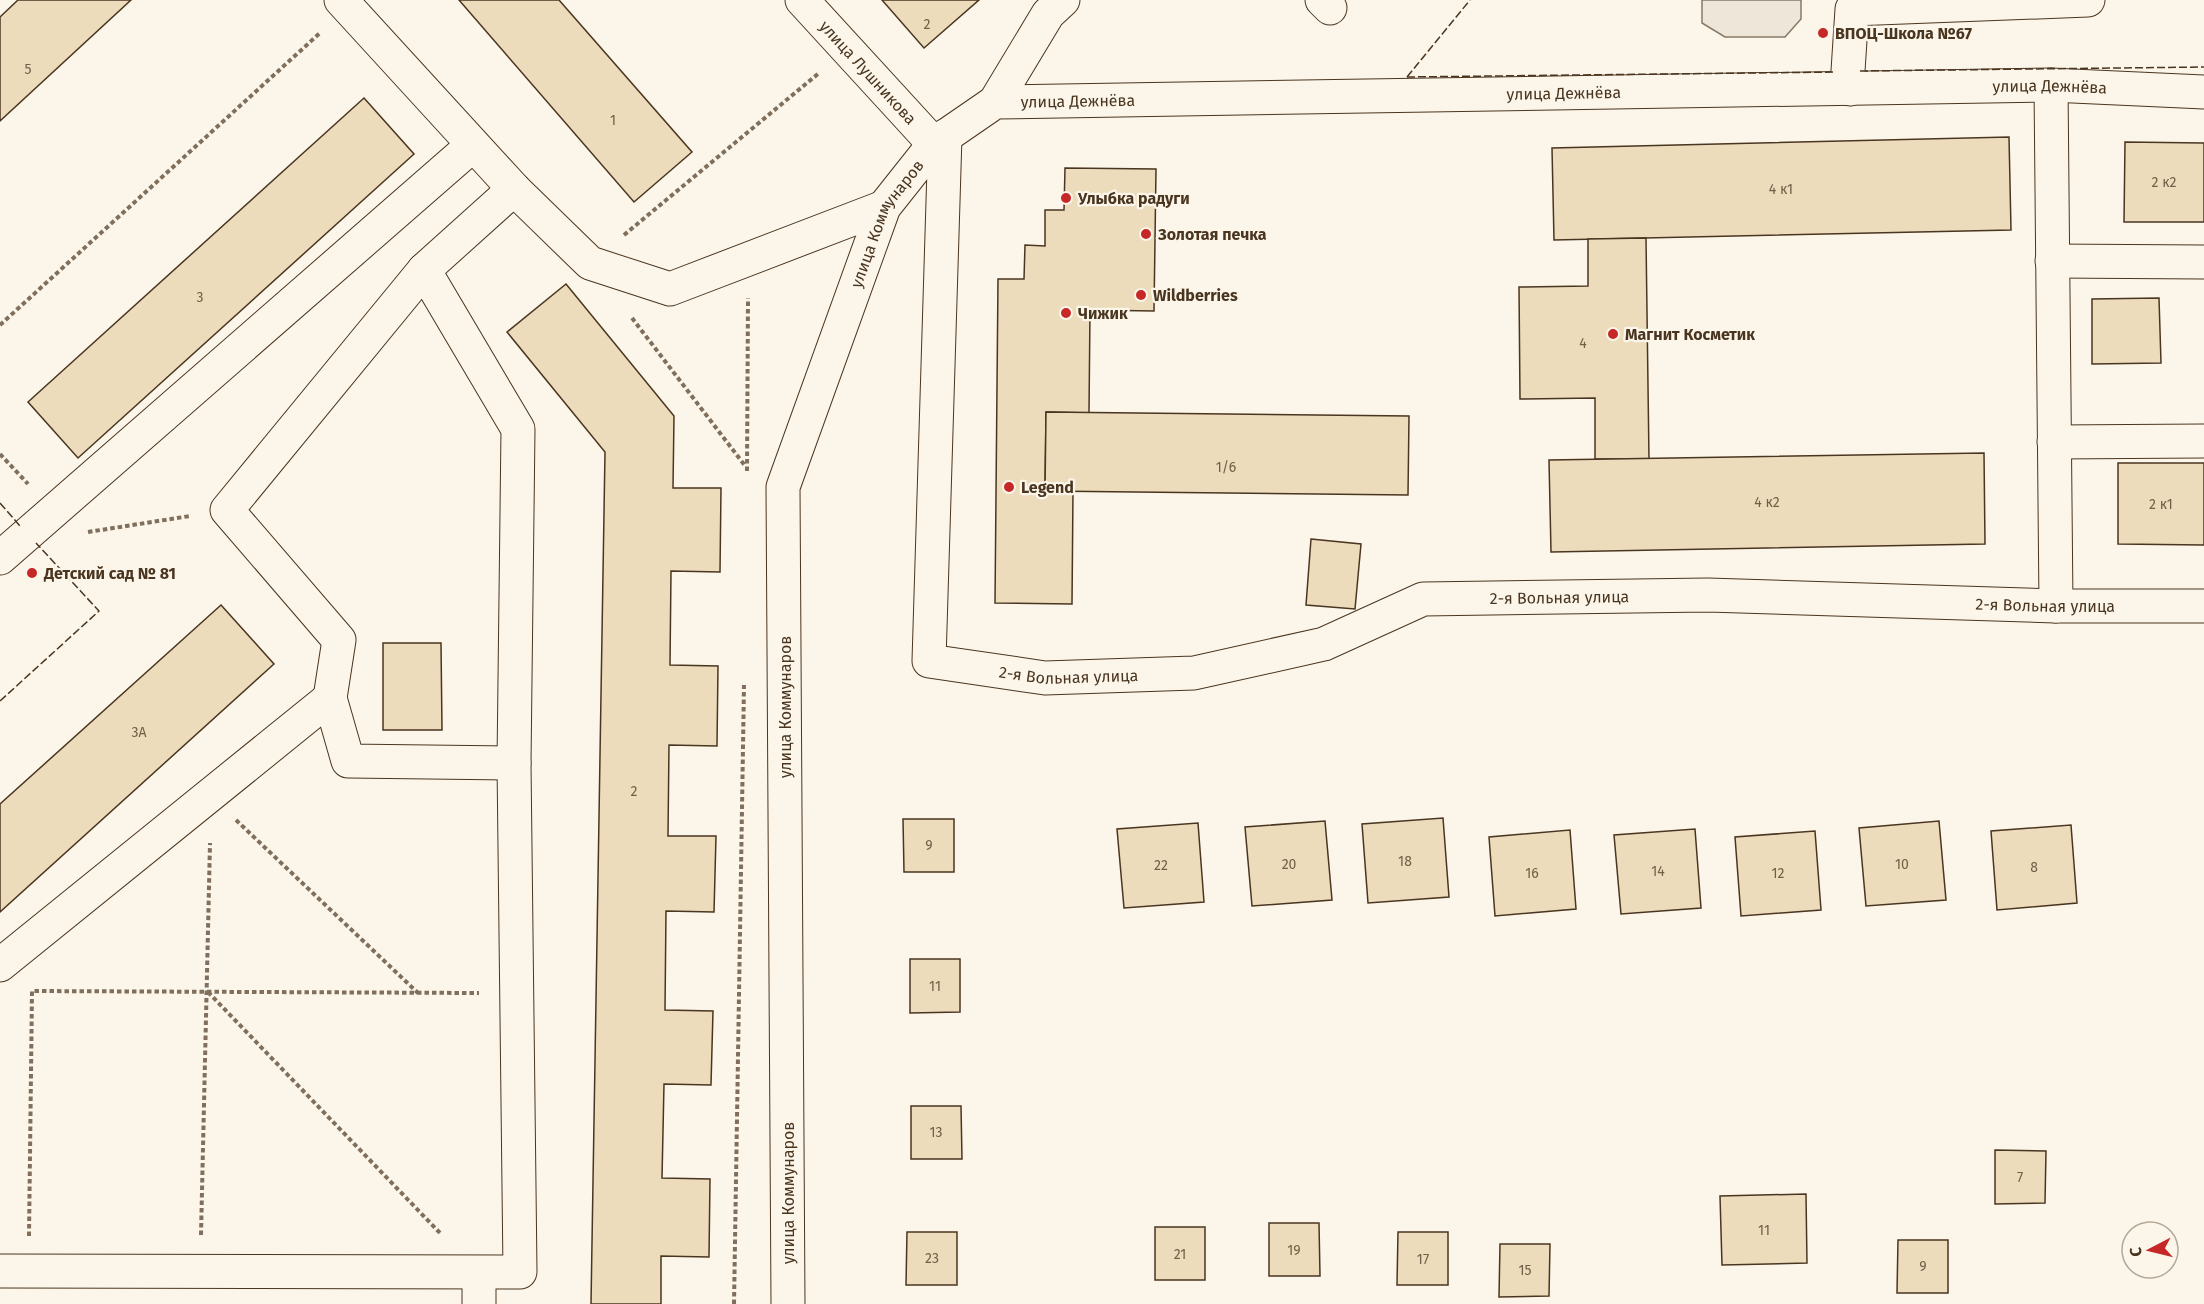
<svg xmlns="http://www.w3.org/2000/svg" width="2204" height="1304" viewBox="0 0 2204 1304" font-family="'Fira Sans',sans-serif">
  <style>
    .green { fill: #ede6d9; stroke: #887966; stroke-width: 1.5 }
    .building { fill: #ecdcbc; stroke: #4a3520; stroke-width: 1.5 }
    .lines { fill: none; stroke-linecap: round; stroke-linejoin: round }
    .minor-casing { stroke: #4a3520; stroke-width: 35 }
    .path { stroke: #7f6f5c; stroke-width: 4; stroke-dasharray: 4.5 3; stroke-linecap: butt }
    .minor { stroke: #fbf6e9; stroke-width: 33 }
    .fence { stroke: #4a3520; stroke-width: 1.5; stroke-dasharray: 8 3; stroke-linecap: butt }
    .poi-dot { fill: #c62828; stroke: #fbf6e9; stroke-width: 2 }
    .labels { text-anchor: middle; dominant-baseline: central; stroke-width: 4.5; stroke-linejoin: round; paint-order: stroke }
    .number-label { font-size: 14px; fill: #725f47 }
    .poi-label { font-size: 16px; font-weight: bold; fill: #4a3520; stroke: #fbf6e9; text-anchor: start }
    .street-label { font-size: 16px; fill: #4a3520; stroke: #fbf6e9 }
  </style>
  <rect width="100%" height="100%" fill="#fbf6e9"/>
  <polygon class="green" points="1702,0 1801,0 1801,19 1785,37 1725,37 1702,23"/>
  <g class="building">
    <polygon points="18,0 131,0 0,121 0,17"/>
    <polygon points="459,0 559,0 692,152 634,202"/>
    <polygon points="882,0 979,0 924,48"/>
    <polygon points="364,98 414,154 78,458 28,402"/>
    <polygon points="2009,137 2011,230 1554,240 1552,148"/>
    <polygon points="2125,142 2204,143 2204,222 2124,222"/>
    <polygon points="1065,168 1156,169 1154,311 1090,310 1089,413 1046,412 1045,491 1073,491 1072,604 995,603 998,279 1024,279 1025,245 1045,246 1045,210 1064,210"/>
    <polygon points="1646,238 1649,459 1595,459 1595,398 1520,399 1519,287 1588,286 1588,239"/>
    <polygon points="566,284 674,416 673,488 721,488 720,572 671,571 670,665 718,666 717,746 669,745 668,836 716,836 714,912 666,911 665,1010 713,1011 711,1085 664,1084 662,1178 710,1179 709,1257 661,1256 661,1304 591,1304 605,452 507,332"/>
    <polygon points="2159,298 2161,363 2092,364 2092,299"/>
    <polygon points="1046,412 1409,416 1408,495 1045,491"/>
    <polygon points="1984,453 1985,544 1551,552 1549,460"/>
    <polygon points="2118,463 2204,463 2204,545 2118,544"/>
    <polygon points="1311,539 1361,544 1355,609 1306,605"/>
    <polygon points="221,605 274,664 0,912 0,804"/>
    <polygon points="383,643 441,643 442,730 383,730"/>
    <polygon points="1443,818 1449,897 1368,903 1362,824"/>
    <polygon points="903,819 954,819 954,872 904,872"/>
    <polygon points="1325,821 1332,900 1252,906 1245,827"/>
    <polygon points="1939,821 1946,900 1866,906 1859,828"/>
    <polygon points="1198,823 1204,902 1124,908 1117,829"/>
    <polygon points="2071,825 2077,903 1997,910 1991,831"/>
    <polygon points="1695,829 1701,908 1621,914 1614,835"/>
    <polygon points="1570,830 1576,909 1495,916 1489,837"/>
    <polygon points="1815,831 1821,910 1741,916 1735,837"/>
    <polygon points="910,959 960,959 960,1012 910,1013"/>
    <polygon points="911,1106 961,1106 962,1159 911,1159"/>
    <polygon points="1995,1150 2046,1151 2045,1203 1995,1204"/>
    <polygon points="1806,1194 1807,1263 1722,1265 1720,1196"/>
    <polygon points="1269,1223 1319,1223 1320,1276 1269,1276"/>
    <rect x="1155" y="1227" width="50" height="53"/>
    <polygon points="907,1232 957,1232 957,1285 906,1285"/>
    <polygon points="1398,1232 1448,1232 1448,1285 1397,1285"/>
    <polygon points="1898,1240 1948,1240 1948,1293 1897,1293"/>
    <polygon points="1500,1244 1550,1244 1549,1296 1499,1297"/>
  </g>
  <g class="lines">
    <defs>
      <g id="minor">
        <polyline points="341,0 514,189 590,263 670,289 884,207"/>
        <path id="s1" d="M802 0 934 144"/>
        <polyline points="1322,0 1330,8"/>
        <polyline points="2051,85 2056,606"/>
        <polyline points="1850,89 1848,71 1852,9 2088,0"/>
        <polyline points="995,102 1048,14 1063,0"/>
        <path id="s2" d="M945 136 929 661 1045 678 1194 673 1324 644 1423 599 1708 595 2056 606H2204"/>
        <polyline points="2052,261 2204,262"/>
        <polyline points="2054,442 2204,441"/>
        <polyline points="0,558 473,145"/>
        <polyline points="330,698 339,640 227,510 424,270"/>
        <polyline points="0,965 330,698 348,761 514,763"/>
        <polyline points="0,1271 520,1272 514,763 518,429 424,270 514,189"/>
        <polyline points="479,1273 479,1304"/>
        <path id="s3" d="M788 1304 783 487 884 207 934 144 995 102 2051 85 2204 92"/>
      </g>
    </defs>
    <use href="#minor" class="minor-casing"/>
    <g class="path">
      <polyline points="624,235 819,73"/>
      <polyline points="632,318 746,467"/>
      <polyline points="0,325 321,32"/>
      <polyline points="0,454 28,484"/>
      <polyline points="747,471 748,298"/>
      <polyline points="88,532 190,516"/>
      <polyline points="236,820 418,993"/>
      <polyline points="208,992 440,1233"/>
      <polyline points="201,1235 210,843"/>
      <polyline points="29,1236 32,991 479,993"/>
      <polyline points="734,1304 744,685"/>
    </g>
    <use href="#minor" class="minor"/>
    <g class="fence">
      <polyline points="1860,71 2204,67"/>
      <polyline points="1407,77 1836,72"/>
      <polyline points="1407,77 1470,0"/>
      <polyline points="0,503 20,526"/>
      <polyline points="0,701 99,611 36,543"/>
    </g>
  </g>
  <g class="poi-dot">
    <circle cx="1823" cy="33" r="6"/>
    <circle cx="1066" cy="198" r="6"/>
    <circle cx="1146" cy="234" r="6"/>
    <circle cx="1141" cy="295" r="6"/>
    <circle cx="1066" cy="313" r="6"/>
    <circle cx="1613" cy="334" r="6"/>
    <circle cx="1009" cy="487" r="6"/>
    <circle cx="32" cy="573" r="6"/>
  </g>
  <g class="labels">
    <g class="number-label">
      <text x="927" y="24">2</text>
      <text x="28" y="69">5</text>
      <text x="613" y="120">1</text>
      <text x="2164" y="182">2 к2</text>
      <text x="1781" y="189">4 к1</text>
      <text x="200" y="297">3</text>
      <text x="1583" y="343">4</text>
      <text x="1226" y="467">1/6</text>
      <text x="1767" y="502">4 к2</text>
      <text x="2161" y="504">2 к1</text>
      <text x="139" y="732">3А</text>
      <text x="634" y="791">2</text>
      <text x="929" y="845">9</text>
      <text x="1405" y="861">18</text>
      <text x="1289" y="864">20</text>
      <text x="1902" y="864">10</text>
      <text x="1161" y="865">22</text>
      <text x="2034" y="867">8</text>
      <text x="1658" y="871">14</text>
      <text x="1532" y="873">16</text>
      <text x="1778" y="873">12</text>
      <text x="935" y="986">11</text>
      <text x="936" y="1132">13</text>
      <text x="2020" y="1177">7</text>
      <text x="1764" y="1230">11</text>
      <text x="1294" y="1250">19</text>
      <text x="1180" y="1254">21</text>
      <text x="932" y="1258">23</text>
      <text x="1423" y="1259">17</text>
      <text x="1923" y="1266">9</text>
      <text x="1525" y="1270">15</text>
    </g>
    <g class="poi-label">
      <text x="1835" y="33">ВПОЦ-Школа №67</text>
      <text x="1078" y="198">Улыбка радуги</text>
      <text x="1158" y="234">Золотая печка</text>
      <text x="1153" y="295">Wildberries</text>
      <text x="1078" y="313">Чижик</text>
      <text x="1625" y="334">Магнит Косметик</text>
      <text x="1021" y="487">Legend</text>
      <text x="44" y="573">Детский сад № 81</text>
    </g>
    <g class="street-label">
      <text stroke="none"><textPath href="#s1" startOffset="98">улица Лушникова</textPath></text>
      <text stroke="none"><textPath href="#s3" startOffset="2324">улица Дежнёва</textPath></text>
      <text stroke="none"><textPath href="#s3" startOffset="1838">улица Дежнёва</textPath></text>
      <text stroke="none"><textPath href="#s3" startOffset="1352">улица Дежнёва</textPath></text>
      <text stroke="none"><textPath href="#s3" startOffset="1101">улица Коммунаров</textPath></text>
      <text stroke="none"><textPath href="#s2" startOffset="1170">2-я Вольная улица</textPath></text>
      <text stroke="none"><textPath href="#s2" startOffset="1656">2-я Вольная улица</textPath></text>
      <text stroke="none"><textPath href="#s2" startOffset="666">2-я Вольная улица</textPath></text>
      <text transform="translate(785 707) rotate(-90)">улица Коммунаров</text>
      <text transform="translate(788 1193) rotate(-90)">улица Коммунаров</text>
    </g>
  </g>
  <g transform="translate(2150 1250) rotate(263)"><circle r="28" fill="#fbf6e9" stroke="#b4a999" stroke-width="1.5"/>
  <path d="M0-4.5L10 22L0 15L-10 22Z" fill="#c62828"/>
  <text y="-9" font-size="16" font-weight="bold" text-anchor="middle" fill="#4a3520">С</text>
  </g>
</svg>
